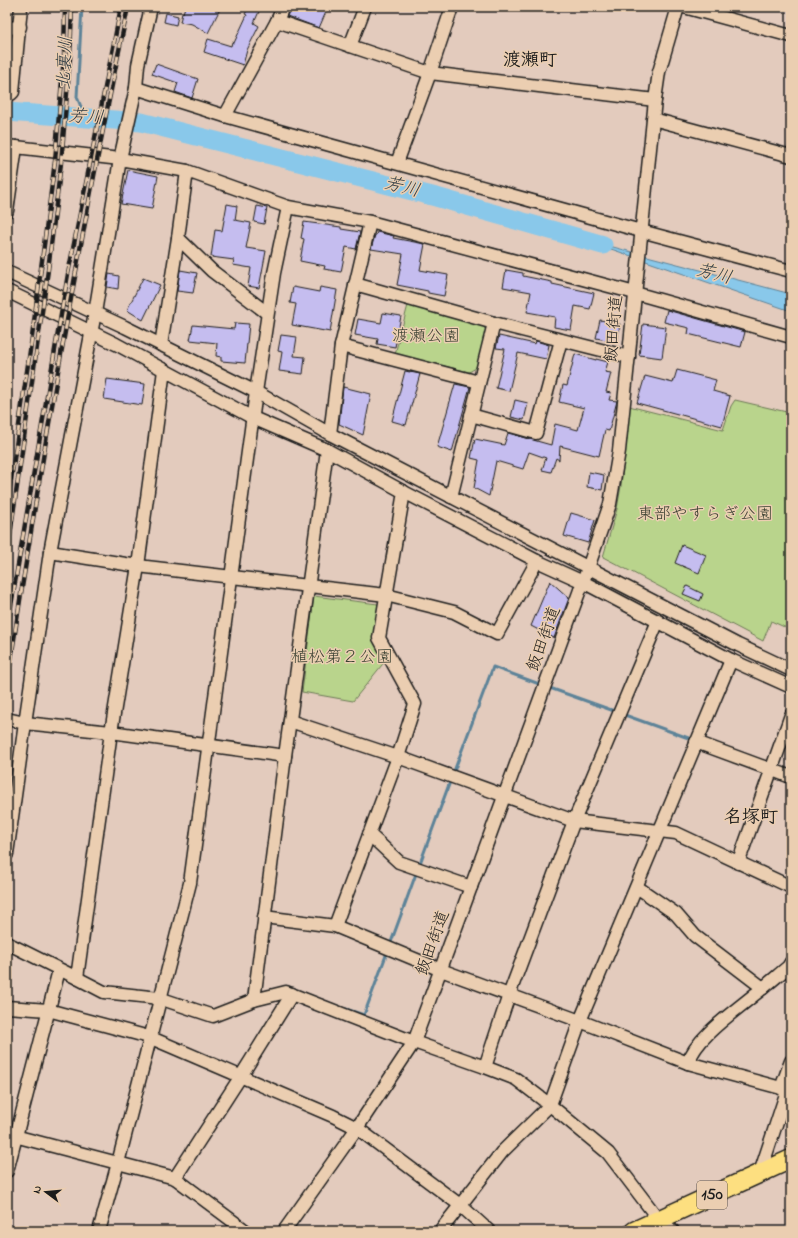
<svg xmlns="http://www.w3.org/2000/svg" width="798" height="1238" viewBox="0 0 798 1238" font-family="'Indie Flower','Klee One',sans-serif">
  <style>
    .green { fill: #b9d48c; stroke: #6a7854 }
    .water { fill: #89c8ea; stroke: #5d8398 }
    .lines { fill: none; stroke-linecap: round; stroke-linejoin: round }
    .stream { stroke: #5d8398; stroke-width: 3 }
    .river { stroke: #89c8ea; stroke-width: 19 }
    .building { fill: #c5bdef; stroke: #1c1c1c }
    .minor-casing { stroke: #1c1c1c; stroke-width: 15 }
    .highway-casing { stroke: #1c1c1c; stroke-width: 21 }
    .minor { stroke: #ebceb1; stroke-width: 12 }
    .highway { stroke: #fddf80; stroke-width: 18 }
    .rail-casing { stroke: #1c1c1c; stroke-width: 4.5 }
    .rail { stroke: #ebceb1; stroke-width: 3; stroke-dasharray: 9; stroke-linecap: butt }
    .labels { text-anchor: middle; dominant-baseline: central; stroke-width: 3; stroke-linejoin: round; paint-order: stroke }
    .shield { fill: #ebceb1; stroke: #5a5149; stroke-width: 1 }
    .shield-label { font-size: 16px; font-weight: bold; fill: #1c1c1c }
    .street-label { font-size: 17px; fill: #1c1c1c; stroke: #ebceb1 }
    .park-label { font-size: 17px; fill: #3b4132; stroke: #ebceb1 }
    .neighbourhood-label { font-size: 18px; font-weight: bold; fill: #1c1c1c; stroke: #ebceb1 }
    .water-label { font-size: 18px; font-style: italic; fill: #323e45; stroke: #ebceb1 }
  </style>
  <rect width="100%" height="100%" fill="#e3cbbd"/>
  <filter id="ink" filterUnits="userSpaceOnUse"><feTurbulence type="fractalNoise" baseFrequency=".025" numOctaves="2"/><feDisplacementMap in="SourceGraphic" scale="8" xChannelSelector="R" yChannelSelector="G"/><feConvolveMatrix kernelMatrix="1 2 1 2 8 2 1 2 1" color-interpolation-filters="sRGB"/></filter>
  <g filter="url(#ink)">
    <g class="green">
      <polygon points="408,305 482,325 486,330 476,368 469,372 395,354"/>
      <polygon points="735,400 791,413 791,630 771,621 763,641 603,557 617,509 621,486 629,406 723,430 731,406"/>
      <polygon points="314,596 378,604 374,640 386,660 353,701 302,692"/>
    </g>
    <polygon class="water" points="579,238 791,294 791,311"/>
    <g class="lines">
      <g class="stream">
        <polyline points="82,7 77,97 86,119"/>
        <polyline points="547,687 617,712"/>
        <polyline points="622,714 694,740"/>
        <polyline points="453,774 493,667 542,685"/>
        <polyline points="419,866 451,779"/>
        <polyline points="390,945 417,871"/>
        <polyline points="346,1009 364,1015 388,950"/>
      </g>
      <polyline class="river" points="7,112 141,122 436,197 603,245"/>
    </g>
    <g class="building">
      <polygon points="185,7 221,7 208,33 192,24 180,22 182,13 183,13"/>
      <polygon points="249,7 261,7 254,23 259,26 247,50 243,65 204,52 208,39 231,46 232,42 234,43 247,15 245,14"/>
      <polygon points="291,7 316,7 326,12 319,28 287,16"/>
      <polygon points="166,13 178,16 176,25 164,22"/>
      <polygon points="156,64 198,79 192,98 175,92 178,83 152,74"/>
      <polygon points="128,170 158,176 152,209 121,204"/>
      <polygon points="227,204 237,206 235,220 251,223 246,248 266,251 259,288 248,286 251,268 233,265 234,260 211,257 215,230 222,231"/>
      <polygon points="257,206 267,208 264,224 254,222"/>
      <polygon points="304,222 341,227 341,229 360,232 356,249 346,247 341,272 324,269 325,266 300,261 304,239 301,238"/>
      <polygon points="377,232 394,236 393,238 425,244 420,270 448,275 444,296 428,293 428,291 397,285 403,254 371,249 375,235 376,235"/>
      <polygon points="180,270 197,273 193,293 177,291"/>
      <polygon points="506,270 523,273 523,276 552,282 552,284 594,293 590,309 575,306 571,330 554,327 555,317 527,312 531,292 503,287"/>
      <polygon points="109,274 119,276 118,289 107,287"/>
      <polygon points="143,278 160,285 143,320 127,310"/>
      <polygon points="293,287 319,292 320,287 337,290 330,332 292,325 296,304 290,303"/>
      <polygon points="667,310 745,332 741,347 688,334 689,328 664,322"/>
      <polygon points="383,313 401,316 395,347 377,344 378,339 355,335 358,319 381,323"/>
      <polygon points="600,320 620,324 617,342 596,338"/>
      <polygon points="235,323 249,324 245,363 221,361 221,357 216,356 217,343 190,340 193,325 234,329"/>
      <polygon points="643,324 666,327 662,358 639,355"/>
      <polygon points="281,335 297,337 294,356 305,357 303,374 279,371 282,352 278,351"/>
      <polygon points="499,336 535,344 536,341 549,345 546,359 518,353 509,391 496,388 505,349 496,348"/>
      <polygon points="575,354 596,360 596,359 608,362 605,372 611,373 606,392 611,393 609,400 617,401 609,431 605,430 599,456 560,446 559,460 556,458 551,472 542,470 546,458 529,452 523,469 496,461 489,496 474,488 479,460 471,458 475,439 504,445 508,433 551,445 555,424 578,430 584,408 559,402 563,385 567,386"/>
      <polygon points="677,370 716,380 713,391 730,396 722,426 637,403 645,376 673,383"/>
      <polygon points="405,371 420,374 406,425 392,421"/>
      <polygon points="107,379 145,384 142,405 104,399"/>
      <polygon points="455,384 470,387 452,452 437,447"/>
      <polygon points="343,387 371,394 363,435 339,424"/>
      <polygon points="515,400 528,403 524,420 511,417"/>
      <polygon points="589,472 604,475 602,490 587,487"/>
      <polygon points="571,513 595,520 588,543 564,536"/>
      <polygon points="682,545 706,555 699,573 675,563"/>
      <polygon points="550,581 569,598 554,638 531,626"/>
      <polygon points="687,586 703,594 700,601 683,594"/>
    </g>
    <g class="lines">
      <defs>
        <g id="minor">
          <polyline points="684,7 791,36"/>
          <polyline points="277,21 430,73 655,100"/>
          <polyline points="7,28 20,27"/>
          <polyline points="350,46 365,7"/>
          <polyline points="136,88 225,116 641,231 791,271"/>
          <polyline points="7,94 11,94 13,92 21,7"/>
          <polyline points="225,116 277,21 283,7"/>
          <polyline points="653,119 791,156"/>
          <polyline points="7,146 120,159 187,171 288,207 370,222 635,293 791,337"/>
          <polyline points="397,163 430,73 452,7"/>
          <polyline points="7,211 16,147"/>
          <polyline points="178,238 212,271 267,313"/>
          <polyline points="7,272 125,327 256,392 330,434 738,645 791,670"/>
          <polyline points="355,284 494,323 629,357"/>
          <polyline points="7,291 116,344 253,418 327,450 404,492 537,561 583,582 731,660 791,687"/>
          <polyline points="161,345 178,238 187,171"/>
          <polyline points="341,346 479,382"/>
          <polyline points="471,415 536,433 561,340"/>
          <polyline points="330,434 341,346 370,222"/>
          <polyline points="451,497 494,323"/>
          <polyline points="50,552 138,566 386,595 454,612 497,634 537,561"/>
          <polyline points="7,719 25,723 111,732 285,756 327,450"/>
          <polyline points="290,721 398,757 574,821 676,833 791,887"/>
          <polyline points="696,742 791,777"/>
          <polyline points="285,756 254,1000 286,992 414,1042 485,1067 516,1079 550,1105 608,1153 659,1220 673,1231"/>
          <polyline points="369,834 399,862 471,887"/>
          <polyline points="7,854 25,723 50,552 95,313 120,159 136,88 138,65 151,7"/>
          <polyline points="738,863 791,715"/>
          <polyline points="637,887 676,914 695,936 763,988"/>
          <polyline points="264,917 335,926 441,970 580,1021 688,1063 781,1088 791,1093"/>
          <polyline points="335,926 398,757 415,704 379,638 404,492"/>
          <polyline points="7,943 77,978 104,992 159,998 213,1016 254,1000"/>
          <polyline points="77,978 111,732 138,566 164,370"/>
          <polyline points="7,1007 48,1010 149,1037 333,1116 357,1128 460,1205 489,1231"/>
          <path d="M688 1063C696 1037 734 1012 754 995 766 986 777 976 788 967L791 962"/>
          <polyline points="485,1067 509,995 574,821 658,621"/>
          <polyline points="781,1088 791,1061"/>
          <polyline points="7,1134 175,1178 246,1231"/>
          <polyline points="7,1171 59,970"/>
          <polyline points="760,1173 787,1091"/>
          <polyline points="175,1178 241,1076 292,994"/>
          <polyline points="99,1231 118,1163 190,883 256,392 274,273 288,207"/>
          <polyline points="284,1231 357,1128 414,1042 588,568 610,504 619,451 655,100 659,72 678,7"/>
          <polyline points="440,1231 502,1152 550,1105 580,1021 731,660"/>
        </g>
        <polyline id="highway" points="634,1231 791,1159"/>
      </defs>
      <use href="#minor" class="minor-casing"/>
      <use href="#highway" class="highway-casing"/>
      <use href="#minor" class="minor"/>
      <use href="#highway" class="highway"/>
      <defs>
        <g id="rail">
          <polyline points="7,507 32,337 55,161 64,57 65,7"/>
          <polyline points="7,556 48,270 61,163 70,58 72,7"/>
          <polyline points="7,629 68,274 121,7"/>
          <path d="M7 685C41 458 81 231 128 7"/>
        </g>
      </defs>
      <use href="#rail" class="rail-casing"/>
      <use href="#rail" class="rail"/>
    </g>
  </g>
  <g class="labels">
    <rect class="shield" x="697" y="1181" width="30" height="28" rx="3"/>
    <g class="shield-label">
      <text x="712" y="1195">150</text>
    </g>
    <g class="street-label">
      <text transform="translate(614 329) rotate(-85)">飯田街道</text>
      <text transform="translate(544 639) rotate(-70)">飯田街道</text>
      <text transform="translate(433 943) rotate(-70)">飯田街道</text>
    </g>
    <g class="park-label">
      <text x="426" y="336">渡瀬公園</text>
      <text x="705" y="514">東部やすらぎ公園</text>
      <text x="342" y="657">植松第２公園</text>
    </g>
    <g class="neighbourhood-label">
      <text x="530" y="61">渡瀬町</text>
      <text x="751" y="818">名塚町</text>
    </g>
    <g class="water-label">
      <text transform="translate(66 63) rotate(-88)">北裏川</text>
      <text transform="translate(86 118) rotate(4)">芳川</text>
      <text transform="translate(402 188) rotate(14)">芳川</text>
      <text transform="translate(714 275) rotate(14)">芳川</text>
    </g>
  </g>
  <rect width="798" height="1238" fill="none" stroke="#ebceb1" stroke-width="24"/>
  <rect x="12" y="12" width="774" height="1214" fill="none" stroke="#1c1c1c" stroke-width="1.5" filter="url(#ink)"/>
  <g transform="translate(46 1192) rotate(286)" stroke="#ebceb1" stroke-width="3" paint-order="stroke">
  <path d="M0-3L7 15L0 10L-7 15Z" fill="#1c1c1c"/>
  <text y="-6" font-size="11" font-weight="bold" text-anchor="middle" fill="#1c1c1c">N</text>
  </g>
</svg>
